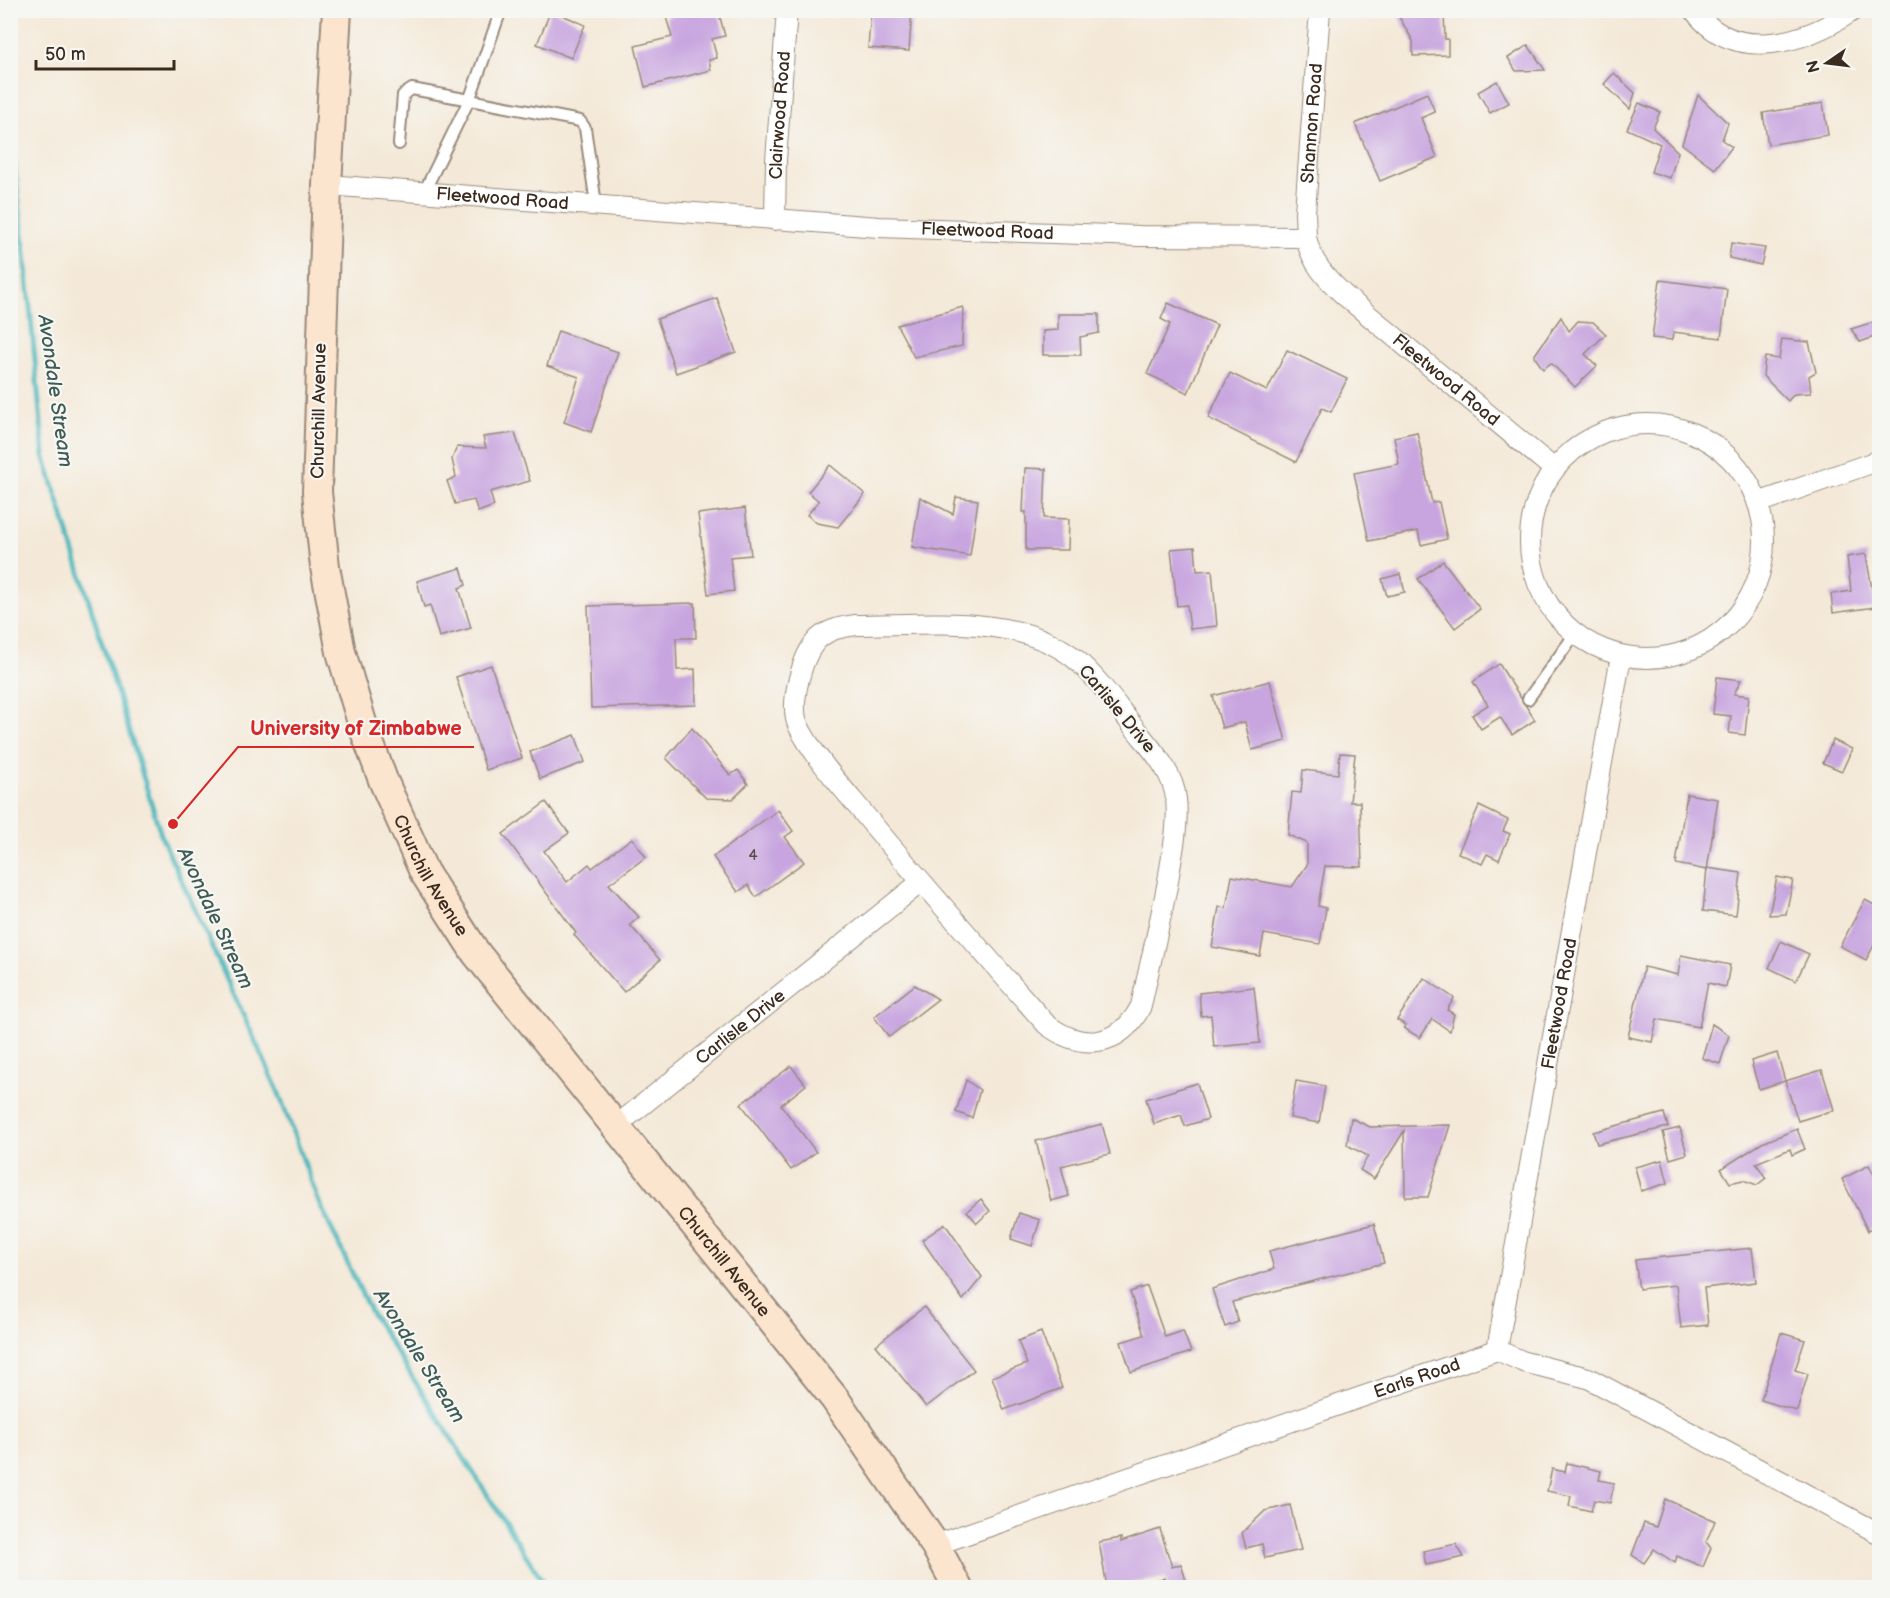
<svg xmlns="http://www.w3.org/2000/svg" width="1890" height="1598" viewBox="0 0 1890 1598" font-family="'Balsamiq Sans',sans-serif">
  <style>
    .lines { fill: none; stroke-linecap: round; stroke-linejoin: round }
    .stream { stroke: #45b5bb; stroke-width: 5 }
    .building { fill: #c8a5df }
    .lane-casing { stroke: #988a7b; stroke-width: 14 }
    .street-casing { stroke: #988a7b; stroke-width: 22 }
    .secondary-casing { stroke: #988a7b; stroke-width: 32 }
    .lane { stroke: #fff; stroke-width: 10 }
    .street { stroke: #fff; stroke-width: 20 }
    .secondary { stroke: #fce5cf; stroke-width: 28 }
    .labels { text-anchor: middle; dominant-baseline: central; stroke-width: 4.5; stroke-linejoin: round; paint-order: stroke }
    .number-label { font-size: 15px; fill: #5e494e }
    .street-label { font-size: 18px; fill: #3b2a1e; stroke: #f6f6f2 }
    .water-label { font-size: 20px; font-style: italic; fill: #3e5b55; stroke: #f6f6f2 }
    .leader { fill: none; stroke: #d62828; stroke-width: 2 }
    .callout-dot { fill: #d62828; stroke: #f6f6f2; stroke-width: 2 }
    .callout-label { font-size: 20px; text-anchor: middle; font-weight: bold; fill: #d62828; stroke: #f6f6f2; stroke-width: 4.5; stroke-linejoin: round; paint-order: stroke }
  </style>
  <rect width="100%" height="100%" fill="#f6f6f2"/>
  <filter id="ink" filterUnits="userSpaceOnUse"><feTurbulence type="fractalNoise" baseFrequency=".0167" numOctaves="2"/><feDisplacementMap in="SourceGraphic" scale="12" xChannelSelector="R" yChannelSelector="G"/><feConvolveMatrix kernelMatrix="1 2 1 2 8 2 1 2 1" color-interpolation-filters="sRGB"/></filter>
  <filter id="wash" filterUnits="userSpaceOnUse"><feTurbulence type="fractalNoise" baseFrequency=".008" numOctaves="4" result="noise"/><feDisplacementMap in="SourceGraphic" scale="24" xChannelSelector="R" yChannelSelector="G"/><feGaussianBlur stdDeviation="1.35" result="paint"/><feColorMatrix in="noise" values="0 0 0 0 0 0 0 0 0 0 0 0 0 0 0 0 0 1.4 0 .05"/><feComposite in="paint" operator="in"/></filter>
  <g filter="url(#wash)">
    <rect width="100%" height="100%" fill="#f4e9d8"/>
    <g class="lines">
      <polyline class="stream" points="10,130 24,244 44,455 162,838 278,1091 318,1200 370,1311 547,1588"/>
    </g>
    <g id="blocks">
      <g class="building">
        <polygon points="551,10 585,25 571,58 537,44"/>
        <polygon points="691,10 718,10 725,36 712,39 717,58 709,60 711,70 645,87 635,46 672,37 666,17"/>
        <polygon points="871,10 912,10 909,51 868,48"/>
        <polygon points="1395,10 1444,10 1445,39 1448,39 1448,55 1413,56 1413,41"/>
        <polygon points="1528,45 1545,70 1516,71 1508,58"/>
        <polygon points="1614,73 1635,93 1630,109 1604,84"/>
        <polygon points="1497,81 1509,103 1490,113 1478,92"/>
        <polygon points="1427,93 1435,112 1421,118 1437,157 1380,181 1355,124"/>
        <polygon points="1698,95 1728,123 1722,140 1732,147 1715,169 1682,144"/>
        <polygon points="1639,103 1660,112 1653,128 1678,152 1670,178 1651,172 1660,144 1627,129"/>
        <polygon points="1823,103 1828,135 1768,145 1763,113"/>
        <polygon points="1731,243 1765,248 1761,265 1729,258"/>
        <polygon points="1660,280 1727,289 1721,338 1673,332 1672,340 1652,338"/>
        <polygon points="717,298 736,352 676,373 657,319"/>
        <polygon points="1168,303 1217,325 1188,393 1147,374 1170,324 1161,319"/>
        <polygon points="963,307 962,346 914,357 897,325"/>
        <polygon points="1058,314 1099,314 1099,333 1080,337 1081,355 1043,355 1043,331 1058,330"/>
        <polygon points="1561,317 1569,331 1578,321 1593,322 1606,334 1585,354 1597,366 1575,387 1551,363 1543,369 1534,356"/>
        <polygon points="1880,320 1880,335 1860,342 1851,329"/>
        <polygon points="558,331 618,352 591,432 564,422 579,377 547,366"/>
        <polygon points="1782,339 1809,342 1816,372 1809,376 1811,393 1794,394 1788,401 1763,376 1765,357 1779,359"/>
        <polygon points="1287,350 1347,379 1331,412 1322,408 1296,462 1208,418 1230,373 1267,391"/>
        <polygon points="1417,432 1432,503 1439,502 1447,539 1421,545 1418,531 1369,541 1354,473 1399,464 1394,437"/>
        <polygon points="515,433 530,481 490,492 494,506 478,512 474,500 455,504 447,481 456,477 452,459 457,447 486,448 483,437"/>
        <polygon points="830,465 865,494 838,527 817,523 807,515 819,501 808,492"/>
        <polygon points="1025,468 1046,469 1044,518 1069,519 1068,550 1026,550 1026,512 1023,512"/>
        <polygon points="920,497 953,514 956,497 978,500 970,556 912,547"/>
        <polygon points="745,508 751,555 730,557 734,591 708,594 698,514"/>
        <polygon points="1195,547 1197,571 1212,570 1217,626 1190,629 1187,605 1177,606 1171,549"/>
        <polygon points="1866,554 1875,607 1833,613 1831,594 1851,591 1847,557"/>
        <polygon points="1443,561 1480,609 1455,628 1418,579"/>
        <polygon points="461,568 466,585 459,588 471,628 439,637 430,605 424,607 417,581"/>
        <polygon points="1400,574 1405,592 1387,596 1382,579"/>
        <polygon points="695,603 696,638 676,638 677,670 695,669 696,705 591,708 588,606"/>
        <polygon points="1499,664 1535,720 1512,735 1500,717 1481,729 1472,715 1488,705 1473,682"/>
        <polygon points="491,665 522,758 486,770 456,677"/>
        <polygon points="1717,677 1741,680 1734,694 1749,696 1745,735 1729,733 1731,716 1713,714"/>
        <polygon points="1270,681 1286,741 1252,750 1245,722 1222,728 1213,696"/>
        <polygon points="692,728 730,775 738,770 748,784 733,799 706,798 666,758"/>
        <polygon points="575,735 585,762 540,779 530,752"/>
        <polygon points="1833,740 1852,749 1842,771 1823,763"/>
        <polygon points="1340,753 1355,754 1350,802 1360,802 1362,867 1325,866 1318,906 1326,908 1320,944 1264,934 1260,956 1212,947 1219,907 1226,908 1232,876 1292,887 1307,865 1307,843 1288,835 1292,792 1301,793 1303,770 1338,774"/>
        <polygon points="1687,794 1718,799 1707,870 1676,864"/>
        <polygon points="546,802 569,833 544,851 567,882 589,864 592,868 632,838 646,857 609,884 639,917 630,925 660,960 624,992 574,935 576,933 503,834"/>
        <polygon points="1479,806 1508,820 1503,831 1510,834 1499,860 1487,854 1482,864 1458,853"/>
        <polygon points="778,810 793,831 785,837 804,862 756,897 748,885 738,892 713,857"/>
        <polygon points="1707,868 1741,873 1736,915 1703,911"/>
        <polygon points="1777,877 1793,880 1786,914 1769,915"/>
        <polygon points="1865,900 1880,908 1880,934 1866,960 1840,946"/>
        <polygon points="1781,941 1809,954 1796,981 1769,968"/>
        <polygon points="1681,955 1730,965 1726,987 1708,983 1699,1027 1657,1019 1652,1042 1628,1037 1644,967 1678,975"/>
        <polygon points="1424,978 1454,998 1447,1010 1454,1014 1450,1031 1432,1019 1420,1038 1404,1028 1406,1025 1397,1020"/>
        <polygon points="915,985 938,999 889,1037 874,1017"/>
        <polygon points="1254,987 1260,1043 1214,1047 1211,1015 1201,1016 1199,993"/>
        <polygon points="1712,1024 1729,1035 1720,1064 1702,1058"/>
        <polygon points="1777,1053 1785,1081 1759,1089 1751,1061"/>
        <polygon points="791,1066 806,1085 781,1105 816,1152 791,1170 741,1104"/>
        <polygon points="1822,1070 1834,1110 1798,1121 1785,1081"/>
        <polygon points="966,1080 980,1090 972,1118 956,1112"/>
        <polygon points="1296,1081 1325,1086 1319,1123 1290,1118"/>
        <polygon points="1197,1083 1208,1119 1185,1126 1181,1115 1154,1124 1146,1099"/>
        <polygon points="1664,1113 1668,1127 1597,1144 1593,1132"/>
        <polygon points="1351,1118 1370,1127 1450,1125 1428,1197 1405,1197 1404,1131 1374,1179 1360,1170 1368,1156 1347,1145"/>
        <polygon points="1102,1124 1110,1154 1061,1166 1069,1196 1051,1201 1036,1141"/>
        <polygon points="1680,1128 1687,1154 1670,1159 1663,1132"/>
        <polygon points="1797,1129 1805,1149 1792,1155 1790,1149 1756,1163 1766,1178 1757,1185 1743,1180 1730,1183 1721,1169 1762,1143"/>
        <polygon points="1662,1160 1668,1183 1641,1191 1635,1167"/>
        <polygon points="1869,1165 1880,1186 1880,1225 1868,1231 1842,1179"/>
        <polygon points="981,1199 990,1211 977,1223 967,1211"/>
        <polygon points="1019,1213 1040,1220 1032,1246 1011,1239"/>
        <polygon points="945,1224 982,1277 963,1300 922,1240"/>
        <polygon points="1374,1224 1384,1263 1232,1302 1238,1322 1225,1327 1212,1289 1274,1269 1269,1251"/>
        <polygon points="1752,1248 1756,1282 1704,1288 1708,1325 1681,1328 1676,1285 1639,1289 1635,1260"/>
        <polygon points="1147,1286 1165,1337 1183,1331 1191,1352 1131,1372 1121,1342 1144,1335 1130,1292"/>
        <polygon points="924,1307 974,1370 926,1407 876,1345"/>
        <polygon points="1041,1332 1062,1388 1004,1410 992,1377 1027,1364 1018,1341"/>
        <polygon points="1781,1333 1805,1340 1795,1370 1808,1374 1797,1411 1761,1400"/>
        <polygon points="1567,1463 1601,1471 1599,1480 1614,1483 1610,1503 1594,1500 1591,1511 1569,1506 1571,1496 1547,1491 1552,1469 1565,1472"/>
        <polygon points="1665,1499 1715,1521 1706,1542 1711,1548 1703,1567 1677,1556 1675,1563 1654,1549 1644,1563 1632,1555 1644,1523 1656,1527"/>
        <polygon points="1290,1505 1301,1550 1265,1558 1262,1544 1246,1548 1242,1533 1265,1511"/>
        <polygon points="1160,1529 1172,1567 1181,1564 1188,1587 1168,1587 1165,1578 1122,1585 1123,1587 1107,1587 1099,1542 1121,1538 1121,1542"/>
        <polygon points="1456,1544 1464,1557 1426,1565 1423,1551"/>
      </g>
    </g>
  </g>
  <g filter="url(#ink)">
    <use href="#blocks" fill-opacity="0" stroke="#988a7b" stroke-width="1.5"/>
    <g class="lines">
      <defs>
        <g id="lane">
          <polyline points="399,144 403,95 412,89 580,121 585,128 596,204"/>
          <polyline points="424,192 470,98 501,10"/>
          <polyline points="1528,699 1575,634"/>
        </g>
        <g id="street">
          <path d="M1694 10C1734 66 1807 42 1854 10"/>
          <path id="s1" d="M327 185 879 227 1140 236 1306 237C1311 262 1325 277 1344 295L1554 469"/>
          <path id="s2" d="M775 220 776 160 787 10"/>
          <path id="s3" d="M1306 237 1305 212 1320 10"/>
          <circle cx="1647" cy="541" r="117"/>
          <polyline points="1758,503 1880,460"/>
          <path d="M856 625C924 625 1016 613 1073 657 1097 677 1114 702 1133 726 1150 748 1173 770 1176 799 1179 827 1172 854 1168 881 1160 923 1150 964 1141 1006 1120 1048 1081 1051 1046 1024 986 956 927 889 869 820 848 794 812 755 798 725 789 704 802 655 818 639 829 629 842 627 856 625Z"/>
          <path id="s4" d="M616 1126 921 882"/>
          <path id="s5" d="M1497 1350 1621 656"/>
          <path id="s6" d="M935 1545 1497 1350 1524 1362 1588 1378 1880 1534"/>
        </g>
        <g id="secondary">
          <path id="s7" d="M337 10 327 185 317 492 325 567 341 652 363 726 383 780 424 872 476 953 835 1399 935 1545 958 1588"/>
        </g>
      </defs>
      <use href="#lane" class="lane-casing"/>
      <use href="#street" class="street-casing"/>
      <use href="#secondary" class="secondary-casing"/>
      <use href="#lane" class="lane"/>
      <use href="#street" class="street"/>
      <use href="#secondary" class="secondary"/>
    </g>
  </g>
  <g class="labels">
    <g class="number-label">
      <text x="753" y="855">4</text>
    </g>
    <g class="street-label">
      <text stroke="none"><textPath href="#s2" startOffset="105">Clairwood Road</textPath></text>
      <text stroke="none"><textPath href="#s3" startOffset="114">Shannon Road</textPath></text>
      <text stroke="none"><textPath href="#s1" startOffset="176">Fleetwood Road</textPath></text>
      <text stroke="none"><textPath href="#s1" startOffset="662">Fleetwood Road</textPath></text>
      <text stroke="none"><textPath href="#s1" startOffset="1184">Fleetwood Road</textPath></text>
      <text transform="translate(319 411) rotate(-89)">Churchill Avenue</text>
      <text transform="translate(1117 709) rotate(50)">Carlisle Drive</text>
      <text stroke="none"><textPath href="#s7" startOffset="886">Churchill Avenue</textPath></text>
      <text stroke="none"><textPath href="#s5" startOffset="352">Fleetwood Road</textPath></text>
      <text stroke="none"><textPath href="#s4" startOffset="159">Carlisle Drive</textPath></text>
      <text stroke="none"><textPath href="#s7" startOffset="1372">Churchill Avenue</textPath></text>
      <text stroke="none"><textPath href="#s6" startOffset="510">Earls Road</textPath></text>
    </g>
    <g class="water-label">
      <text transform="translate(55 391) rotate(82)">Avondale Stream</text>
      <text transform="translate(215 918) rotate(65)">Avondale Stream</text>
      <text transform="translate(419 1356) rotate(58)">Avondale Stream</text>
    </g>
  </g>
  <path class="leader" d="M173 824L238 747H474"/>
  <circle class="callout-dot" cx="173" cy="824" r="6"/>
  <g class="callout-label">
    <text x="356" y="735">University of Zimbabwe</text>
  </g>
  <rect width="1890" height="1598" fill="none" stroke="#f6f6f2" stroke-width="36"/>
  <g transform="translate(1827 63) rotate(256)" stroke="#f6f6f2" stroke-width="4.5" paint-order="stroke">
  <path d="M0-4.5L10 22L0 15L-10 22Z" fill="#3b2a1e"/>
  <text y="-9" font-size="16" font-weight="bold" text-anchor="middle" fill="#3b2a1e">N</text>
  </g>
  <path d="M36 60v9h138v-9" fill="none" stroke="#3b2a1e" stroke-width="3"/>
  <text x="45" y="60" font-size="18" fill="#3b2a1e" stroke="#f6f6f2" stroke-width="4.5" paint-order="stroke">50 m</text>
</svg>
